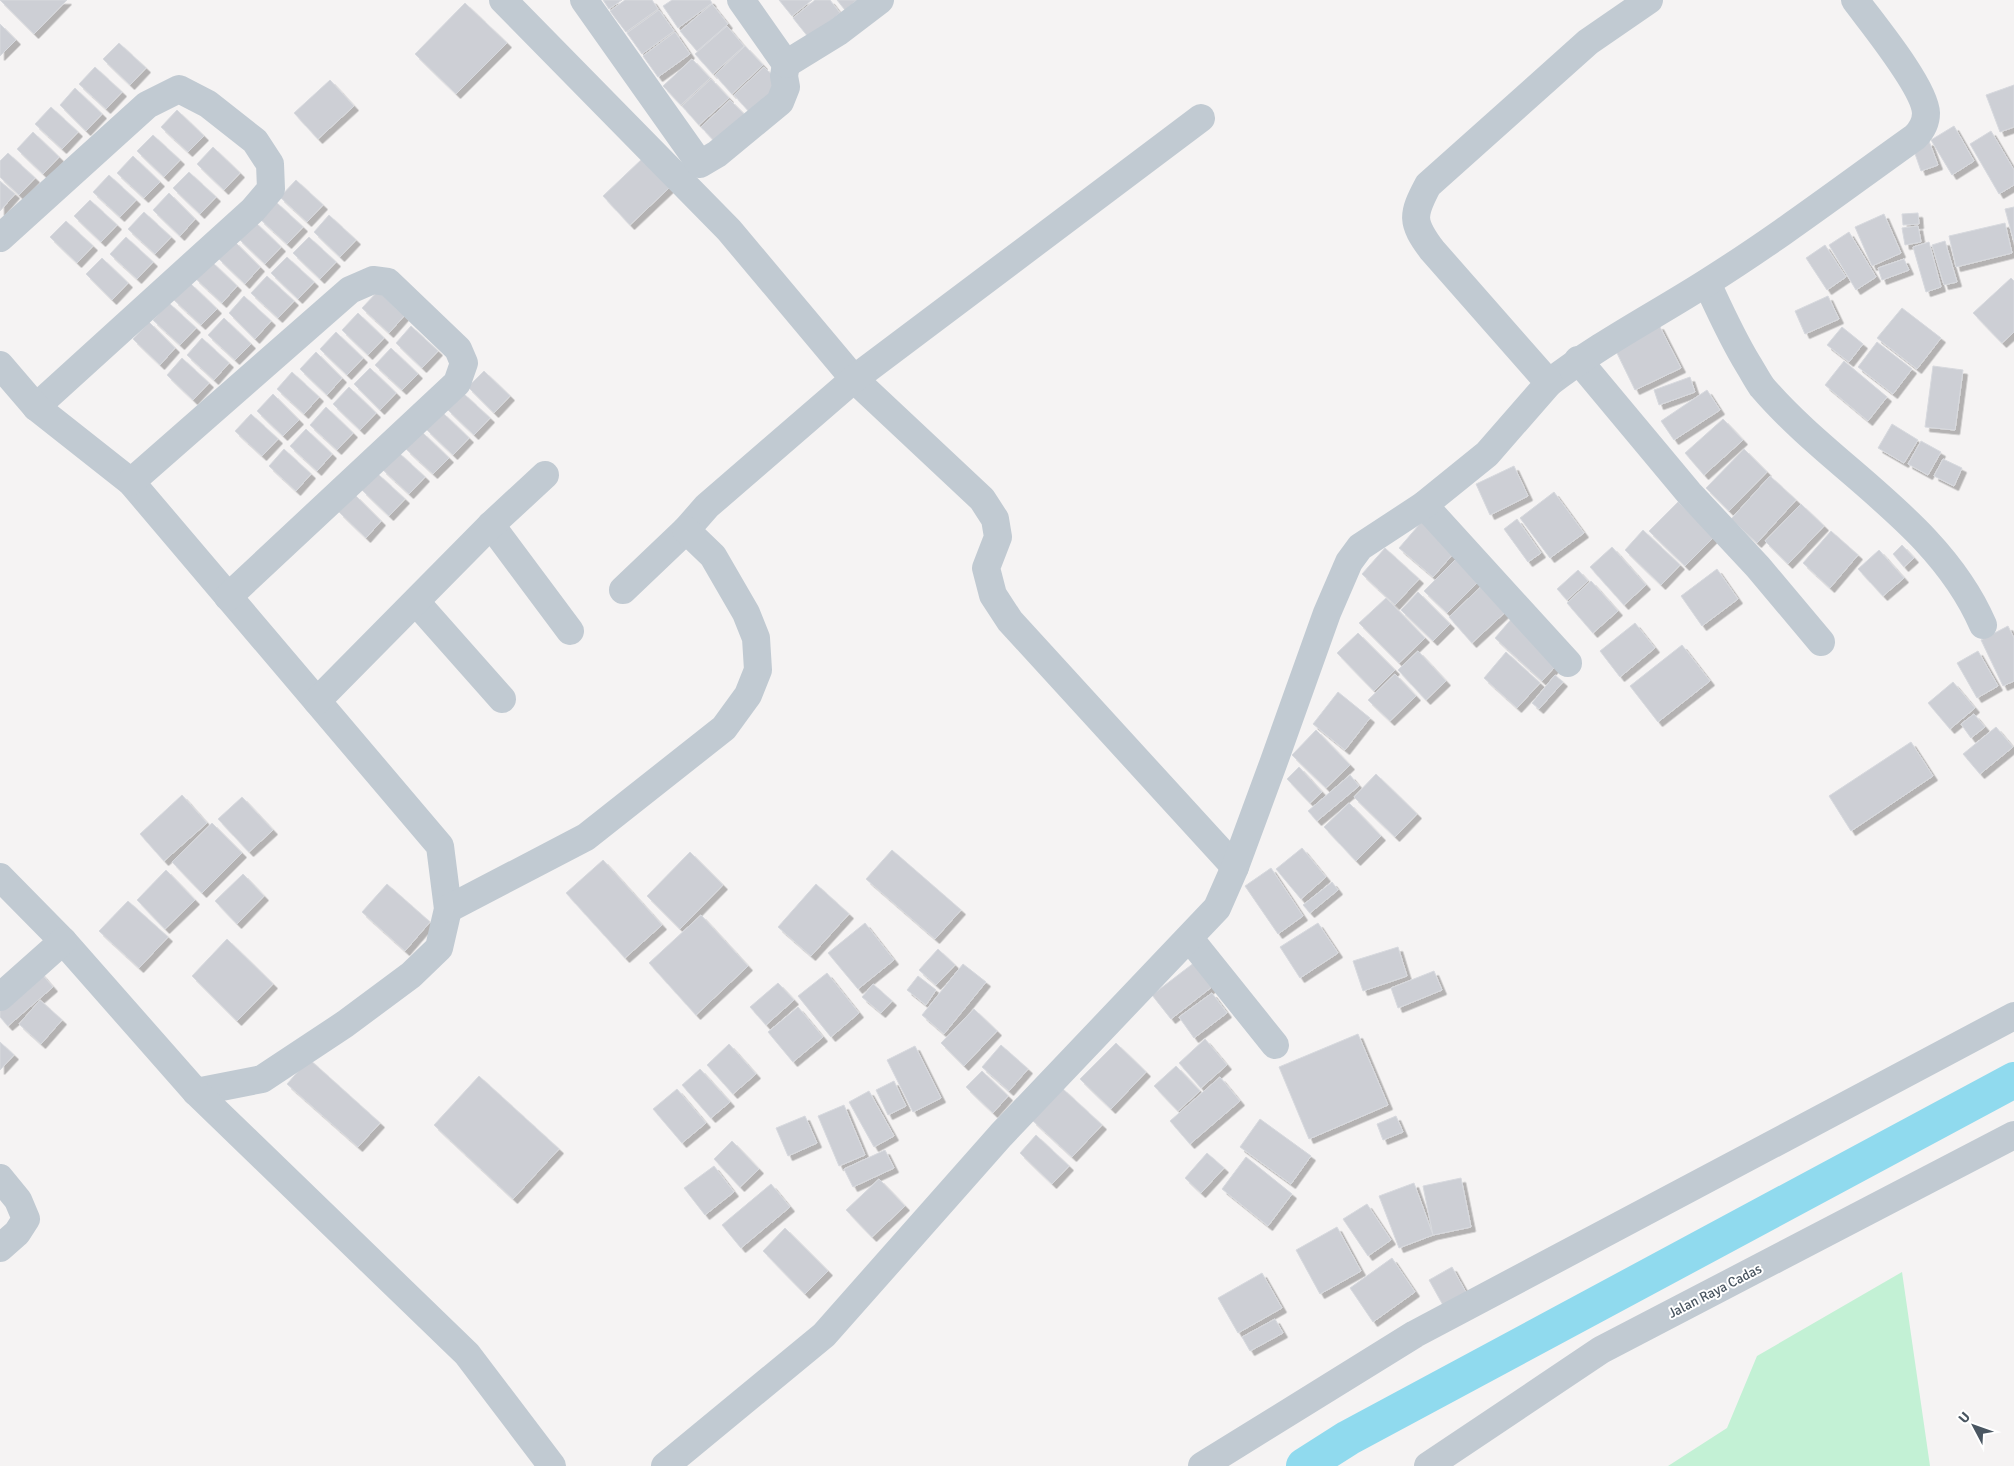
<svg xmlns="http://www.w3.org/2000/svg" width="2014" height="1466" viewBox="0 0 2014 1466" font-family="Signika,sans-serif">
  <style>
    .green { fill: #c3f1d5 }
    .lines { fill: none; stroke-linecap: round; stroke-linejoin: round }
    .canal { stroke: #90daee; stroke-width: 36 }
    .building { fill: #cdcfd5; stroke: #d7d9de; filter: url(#shadow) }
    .minor { stroke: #c1cad2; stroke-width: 28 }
    .tertiary { stroke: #c1cad2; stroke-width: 28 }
    .labels { text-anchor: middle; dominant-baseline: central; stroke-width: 4; stroke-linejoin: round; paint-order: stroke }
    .street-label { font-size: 14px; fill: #4a5661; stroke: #fff }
  </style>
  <defs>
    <filter id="shadow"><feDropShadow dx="4.5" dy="4.5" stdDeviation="0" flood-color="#0004"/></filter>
  </defs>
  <rect width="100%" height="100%" fill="#f5f3f3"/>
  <polygon class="green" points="1902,1272 1930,1466 1668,1466 1727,1428 1757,1356"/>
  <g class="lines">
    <polyline class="canal" points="1304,1466 1348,1438 2014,1080"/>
  </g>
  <g class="building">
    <polygon points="0,0 67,0 34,34"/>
    <polygon points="603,0 622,0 609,9"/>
    <polygon points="625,0 652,0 658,9 626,32 610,11"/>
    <polygon points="672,0 710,0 712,3 678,28 663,6"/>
    <polygon points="779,0 812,0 792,16"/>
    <polygon points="815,0 830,0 840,13 809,38 793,18"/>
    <polygon points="837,0 857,0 845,10"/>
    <polygon points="465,3 507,43 456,94 415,54"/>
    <polygon points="712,4 728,24 697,51 680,31"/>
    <polygon points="659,10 674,31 642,54 627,33"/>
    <polygon points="0,24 16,40 0,56"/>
    <polygon points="727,26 744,46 713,74 695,54"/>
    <polygon points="675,32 690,54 658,77 643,56"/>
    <polygon points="119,43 146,68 130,85 103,59"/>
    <polygon points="745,46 763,65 732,94 715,75"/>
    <polygon points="692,59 710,78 681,105 663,86"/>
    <polygon points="95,67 122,92 106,109 79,84"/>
    <polygon points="764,67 783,86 752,115 734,95"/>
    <polygon points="711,79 729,98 699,125 682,106"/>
    <polygon points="330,80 354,106 318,139 294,113"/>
    <polygon points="2014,85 2014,127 2000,132 1986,95"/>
    <polygon points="75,88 102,114 86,131 60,105"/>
    <polygon points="730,100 748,118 719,146 701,127"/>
    <polygon points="51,107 78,132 62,149 35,124"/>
    <polygon points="177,110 204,136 188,152 161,127"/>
    <polygon points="1954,126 1974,161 1952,175 1931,140"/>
    <polygon points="1991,131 2014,170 2014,185 1999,194 1970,144"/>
    <polygon points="33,132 59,157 43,174 17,149"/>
    <polygon points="153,135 180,160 164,177 137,151"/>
    <polygon points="1929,141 1938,165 1921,171 1913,148"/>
    <polygon points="213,147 240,173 224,190 197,164"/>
    <polygon points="8,153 35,178 19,195 0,177 0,161"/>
    <polygon points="133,156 160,182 144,198 117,173"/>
    <polygon points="643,158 670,187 630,225 603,196"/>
    <polygon points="189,172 216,197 200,214 173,188"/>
    <polygon points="109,175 136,200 120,217 93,192"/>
    <polygon points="296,180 323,205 307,222 280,197"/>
    <polygon points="0,181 15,194 0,211"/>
    <polygon points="169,193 195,219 180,236 153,210"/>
    <polygon points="90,200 117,225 101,242 74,216"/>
    <polygon points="276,202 303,227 287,244 260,219"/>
    <polygon points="2014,207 2014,242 2005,209"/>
    <polygon points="144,212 171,237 155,254 128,229"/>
    <polygon points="1918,213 1919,224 1903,225 1902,214"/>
    <polygon points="1884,214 1901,253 1872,266 1855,227"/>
    <polygon points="329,215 356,240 340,257 314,232"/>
    <polygon points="66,221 93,246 77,263 50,237"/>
    <polygon points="254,221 281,247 265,264 238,238"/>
    <polygon points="2005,223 2012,253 1956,267 1949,236"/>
    <polygon points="1918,226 1921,242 1905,245 1902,228"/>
    <polygon points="1849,232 1876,277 1856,290 1829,245"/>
    <polygon points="126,237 153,262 137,279 110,254"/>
    <polygon points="309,237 336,262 320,279 293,253"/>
    <polygon points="234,241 260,267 245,284 218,258"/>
    <polygon points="1945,241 1957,282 1944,285 1932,245"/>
    <polygon points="1929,242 1941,287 1926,292 1913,247"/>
    <polygon points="1825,245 1846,277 1827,290 1806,258"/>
    <polygon points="287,257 314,282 298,299 271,273"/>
    <polygon points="102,258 128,283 112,300 86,274"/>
    <polygon points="1904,259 1909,270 1882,280 1878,268"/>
    <polygon points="211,261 237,286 222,303 195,278"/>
    <polygon points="267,276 294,301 278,318 251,293"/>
    <polygon points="2011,278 2014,281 2014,332 2002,343 1973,313"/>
    <polygon points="190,283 217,309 201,325 174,300"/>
    <polygon points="378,291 404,316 389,333 362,308"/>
    <polygon points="244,296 271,321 255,339 229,313"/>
    <polygon points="1828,296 1839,319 1805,334 1795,311"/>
    <polygon points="169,303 196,328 180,345 153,320"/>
    <polygon points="1902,308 1941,338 1917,369 1877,338"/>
    <polygon points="358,313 384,338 368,355 342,330"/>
    <polygon points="224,318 251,344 235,360 208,335"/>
    <polygon points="149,322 175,348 160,365 133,339"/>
    <polygon points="1659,325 1681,368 1635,390 1614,347"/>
    <polygon points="411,326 438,351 422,368 396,343"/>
    <polygon points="1842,327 1863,344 1849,362 1827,345"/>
    <polygon points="336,332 363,358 347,375 320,349"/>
    <polygon points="202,338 229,363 214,380 187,355"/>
    <polygon points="1877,342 1912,369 1893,394 1858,367"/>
    <polygon points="391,348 418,374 402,390 375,365"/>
    <polygon points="316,352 342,378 327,395 300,369"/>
    <polygon points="182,358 209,383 193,400 167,375"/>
    <polygon points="1844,361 1887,397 1868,421 1825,385"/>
    <polygon points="1933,366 1963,370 1955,430 1925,427"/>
    <polygon points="370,368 396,393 380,410 354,384"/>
    <polygon points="484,371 510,396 494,413 468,387"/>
    <polygon points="292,372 319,397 304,414 277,389"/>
    <polygon points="1690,377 1695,392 1659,405 1654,390"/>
    <polygon points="349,387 376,413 360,430 333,404"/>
    <polygon points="1707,390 1720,410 1674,440 1661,421"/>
    <polygon points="463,393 490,418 474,435 447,409"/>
    <polygon points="273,394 299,420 283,436 257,411"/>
    <polygon points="326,407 353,433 337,450 310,425"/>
    <polygon points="442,412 469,438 453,455 426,429"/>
    <polygon points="251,414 278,439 262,456 235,431"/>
    <polygon points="1723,419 1743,440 1704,475 1685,453"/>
    <polygon points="1892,424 1918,440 1904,463 1878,448"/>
    <polygon points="306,429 332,454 317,471 290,446"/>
    <polygon points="422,432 449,458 433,474 406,449"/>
    <polygon points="1921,441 1941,452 1928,475 1908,464"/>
    <polygon points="284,449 311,474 296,491 269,466"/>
    <polygon points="1744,449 1767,472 1729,511 1706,488"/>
    <polygon points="398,452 425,477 409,494 382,469"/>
    <polygon points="1943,459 1962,468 1954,486 1934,476"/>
    <polygon points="1514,466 1528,496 1490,515 1476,484"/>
    <polygon points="378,474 405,499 389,516 362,490"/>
    <polygon points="1770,476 1796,500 1757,543 1731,519"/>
    <polygon points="1554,492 1584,533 1550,558 1520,518"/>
    <polygon points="355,495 381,521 366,538 339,512"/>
    <polygon points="1678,502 1714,537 1685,566 1649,531"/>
    <polygon points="1801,504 1824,526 1788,564 1765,541"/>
    <polygon points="1425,518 1459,547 1433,577 1399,548"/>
    <polygon points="1517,519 1541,553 1528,562 1504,529"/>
    <polygon points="1643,530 1680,565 1661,585 1625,550"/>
    <polygon points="1831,531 1858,555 1830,588 1803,563"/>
    <polygon points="1902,545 1914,558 1904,567 1893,554"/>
    <polygon points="1612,547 1646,585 1624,605 1590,567"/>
    <polygon points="1385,548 1419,579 1395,605 1362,574"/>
    <polygon points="1879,550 1904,578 1883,596 1858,569"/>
    <polygon points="1460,555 1482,578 1447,613 1424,591"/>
    <polygon points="1717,569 1738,599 1702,626 1681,596"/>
    <polygon points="1578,570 1588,581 1567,600 1557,589"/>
    <polygon points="1488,580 1512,606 1472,643 1449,617"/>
    <polygon points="1591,581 1618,611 1593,633 1567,603"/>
    <polygon points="1418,592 1450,624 1433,641 1401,610"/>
    <polygon points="1386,598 1425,638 1399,663 1359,623"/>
    <polygon points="1514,616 1562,659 1542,681 1495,638"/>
    <polygon points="1635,623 1655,648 1620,677 1600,651"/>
    <polygon points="2008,626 2014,638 2014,681 2003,686 1981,640"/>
    <polygon points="1358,633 1395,670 1374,691 1337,653"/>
    <polygon points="1682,645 1710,681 1658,722 1630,686"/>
    <polygon points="1418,651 1446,681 1426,700 1398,670"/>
    <polygon points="1978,651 1998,686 1977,698 1957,663"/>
    <polygon points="1506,652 1540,683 1517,708 1484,678"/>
    <polygon points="1395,674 1416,696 1390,721 1368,700"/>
    <polygon points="1555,675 1563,682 1539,709 1532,703"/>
    <polygon points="1953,682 1975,708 1950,729 1928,703"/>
    <polygon points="1338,692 1370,718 1345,750 1313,724"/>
    <polygon points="1974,714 1985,727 1971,738 1961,724"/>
    <polygon points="1996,727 2013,747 1980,774 1963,754"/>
    <polygon points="1316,730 1350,765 1326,788 1292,755"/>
    <polygon points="1911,742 1933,776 1851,831 1829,796"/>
    <polygon points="1299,767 1322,792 1310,803 1287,779"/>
    <polygon points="1376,774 1417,814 1395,837 1354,797"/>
    <polygon points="1350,775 1359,786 1317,821 1308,811"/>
    <polygon points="182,795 207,823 164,861 140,834"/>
    <polygon points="242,797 273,830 249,852 218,819"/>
    <polygon points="1349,803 1381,836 1356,861 1324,827"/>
    <polygon points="212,823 242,853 202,893 172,862"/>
    <polygon points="1302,848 1326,877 1301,899 1276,869"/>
    <polygon points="892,850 961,910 935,939 866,879"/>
    <polygon points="690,852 723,885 680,929 647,896"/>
    <polygon points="603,860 662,925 625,958 566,893"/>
    <polygon points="1271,868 1303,916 1278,934 1245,886"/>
    <polygon points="166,870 195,900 165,929 137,900"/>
    <polygon points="243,874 264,896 237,924 215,901"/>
    <polygon points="1332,882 1338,890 1310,913 1303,905"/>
    <polygon points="387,884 430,922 405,951 362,912"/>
    <polygon points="816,884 849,914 811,956 778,927"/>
    <polygon points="128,901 168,937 139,968 99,931"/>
    <polygon points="701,915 748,966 696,1015 649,963"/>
    <polygon points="865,923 894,960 858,989 828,953"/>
    <polygon points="1318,923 1338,953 1300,978 1280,947"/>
    <polygon points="227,939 273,984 237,1021 192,976"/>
    <polygon points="1398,947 1407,976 1363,991 1353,961"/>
    <polygon points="938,949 955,965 936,985 919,970"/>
    <polygon points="1199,959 1217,983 1171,1019 1152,995"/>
    <polygon points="963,964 986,982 944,1034 922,1015"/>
    <polygon points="39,971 53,987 8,1026 0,1017 0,1004"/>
    <polygon points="1434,971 1442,990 1398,1008 1391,988"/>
    <polygon points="827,973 859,1013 831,1037 798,996"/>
    <polygon points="918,976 936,990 926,1005 907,990"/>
    <polygon points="778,983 794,1000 766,1025 750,1007"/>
    <polygon points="873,984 892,1001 881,1013 862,997"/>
    <polygon points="1212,993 1227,1013 1194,1038 1179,1017"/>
    <polygon points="40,1000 62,1020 41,1044 19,1024"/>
    <polygon points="798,1007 823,1037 793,1062 768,1032"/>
    <polygon points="974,1009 997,1031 964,1066 941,1043"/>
    <polygon points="1358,1034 1388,1105 1309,1139 1279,1067"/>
    <polygon points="1205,1039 1227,1065 1201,1088 1179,1063"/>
    <polygon points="0,1042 14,1055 0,1070"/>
    <polygon points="1116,1043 1146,1072 1111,1109 1080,1079"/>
    <polygon points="729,1044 756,1074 733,1094 707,1065"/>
    <polygon points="1001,1045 1028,1069 1009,1091 982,1067"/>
    <polygon points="915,1046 941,1098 913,1112 887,1060"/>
    <polygon points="309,1059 380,1123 358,1147 287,1084"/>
    <polygon points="1176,1066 1200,1091 1178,1111 1154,1086"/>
    <polygon points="700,1069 730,1102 711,1118 682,1085"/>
    <polygon points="982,1071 1008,1096 993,1113 966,1087"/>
    <polygon points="479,1076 559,1149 513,1199 434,1125"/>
    <polygon points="1220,1077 1240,1101 1190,1144 1170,1121"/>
    <polygon points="894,1081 906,1106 888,1115 876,1090"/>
    <polygon points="1062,1088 1102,1125 1072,1157 1032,1120"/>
    <polygon points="677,1089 706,1123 682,1143 653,1109"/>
    <polygon points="869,1091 894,1136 874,1147 849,1102"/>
    <polygon points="844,1105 865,1155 839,1166 818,1116"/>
    <polygon points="805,1116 817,1143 788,1156 776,1128"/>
    <polygon points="1396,1116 1403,1132 1383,1140 1377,1124"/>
    <polygon points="1260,1119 1311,1156 1291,1184 1240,1147"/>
    <polygon points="1036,1135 1069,1166 1052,1184 1020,1153"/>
    <polygon points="732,1141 759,1169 740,1187 714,1159"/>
    <polygon points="885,1150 894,1168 853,1187 844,1169"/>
    <polygon points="1207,1153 1224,1168 1201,1193 1185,1178"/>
    <polygon points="1246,1157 1292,1194 1268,1226 1222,1189"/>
    <polygon points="714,1166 734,1192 705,1215 684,1188"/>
    <polygon points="1461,1178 1471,1227 1433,1235 1423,1186"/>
    <polygon points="879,1179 905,1206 872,1237 846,1210"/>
    <polygon points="1414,1183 1433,1235 1399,1248 1379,1196"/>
    <polygon points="771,1184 790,1207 741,1248 722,1225"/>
    <polygon points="1367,1204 1391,1240 1368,1256 1343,1219"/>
    <polygon points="1337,1227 1361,1271 1320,1294 1296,1250"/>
    <polygon points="785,1228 828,1271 805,1294 763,1251"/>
    <polygon points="1392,1258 1415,1292 1373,1322 1350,1288"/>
    <polygon points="1452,1267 1467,1294 1444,1307 1429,1280"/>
    <polygon points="1262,1273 1282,1308 1238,1333 1218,1298"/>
    <polygon points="1275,1319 1283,1333 1250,1351 1242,1337"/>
  </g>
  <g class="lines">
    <g class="minor">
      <polyline points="503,0 729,230 854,379 982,499 995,519 998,537 986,568 993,595 1010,621 1235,867"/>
      <polyline points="584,0 700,164 717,154 780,102 786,87 784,76 786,64"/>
      <polyline points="741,0 786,64"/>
      <polyline points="786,64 838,32 880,0"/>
      <polyline points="0,238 147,105 179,89 208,104 255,141 270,164 271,189 253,210 36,407"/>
      <path d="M1707 283C1720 311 1732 338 1748 364 1753 372 1757 380 1762 387 1832 469 1939 523 1983 625"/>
      <polyline points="1578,360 1689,493 1758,567 1821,642"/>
      <polyline points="0,365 36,407 131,482 440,846 448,909 439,948 411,975 345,1024 262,1079 196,1092"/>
      <path d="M1549 383C1598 345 1654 316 1706 283 1778 238 1846 186 1915 137 1922 130 1926 123 1926 113 1925 87 1872 23 1855 0"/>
      <polyline points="131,482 350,290 373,280 388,282 458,349 464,363 457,383 228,597"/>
      <polyline points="1424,505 1568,663"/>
      <polyline points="491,525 570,631"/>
      <polyline points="623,590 686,530 707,506 854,379 1201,118"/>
      <polyline points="416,602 502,699"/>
      <polyline points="317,701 491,525 545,475"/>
      <polyline points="0,877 63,941 196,1092 467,1354 552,1466"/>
      <polyline points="448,909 586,837 724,728 748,695 758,670 756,638 746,613 713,556 686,530"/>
      <polyline points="1190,939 1275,1045"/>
      <polyline points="0,997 63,941"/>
      <polyline points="0,1178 18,1200 26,1219 17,1233 0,1248"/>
      <path d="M665 1466 824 1335 1001 1135 1217 908 1235 867 1273 764 1327 613 1349 562 1360 547 1424 505 1487 454 1549 383 1432 250C1411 222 1412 215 1428 185L1588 42 1649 0"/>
      <polyline points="1202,1466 1415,1334 2014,1016"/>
    </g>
    <polyline class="tertiary" points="1428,1466 1601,1350 2014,1135"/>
  </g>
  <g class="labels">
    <g class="street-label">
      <text transform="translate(1715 1291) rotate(-27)">Jalan Raya Cadas</text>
    </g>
  </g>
  <g transform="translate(1974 1426) rotate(311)" stroke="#ffffff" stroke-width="4" paint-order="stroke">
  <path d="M0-4L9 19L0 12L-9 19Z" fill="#4a5661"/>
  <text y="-8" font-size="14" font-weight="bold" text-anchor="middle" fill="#4a5661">U</text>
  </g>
</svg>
